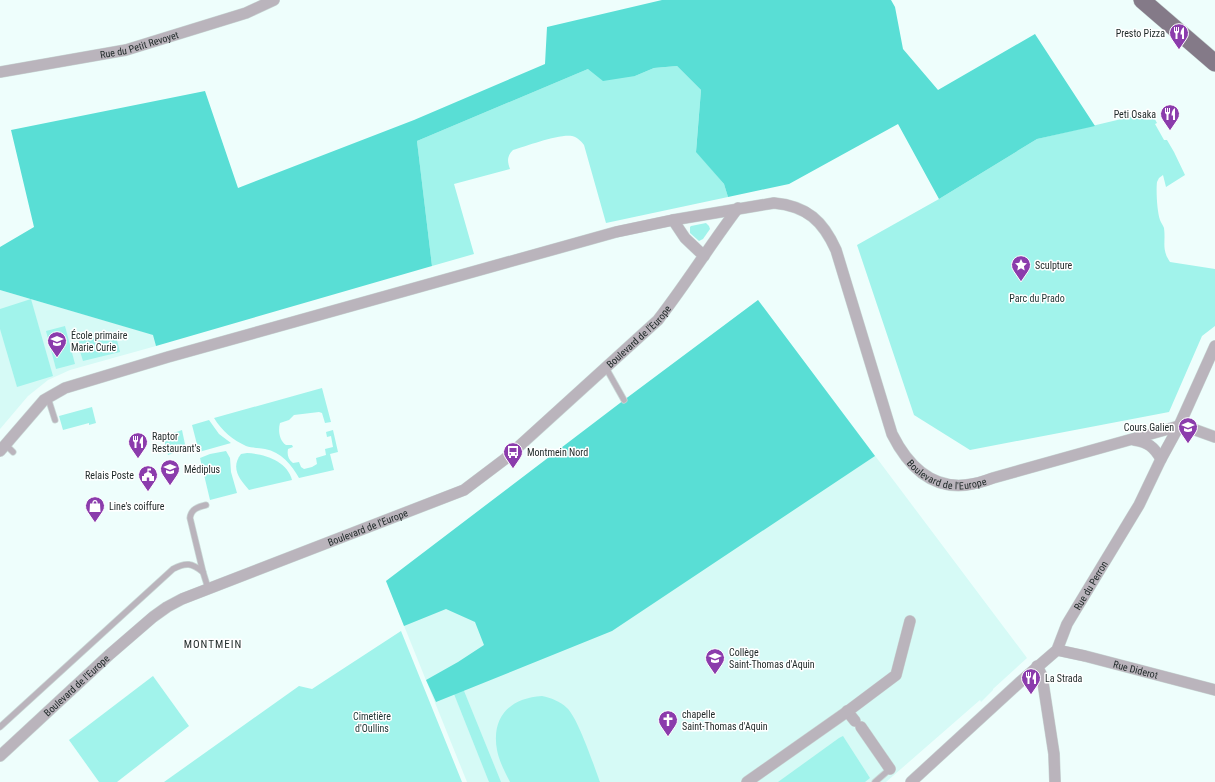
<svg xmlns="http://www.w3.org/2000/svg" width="1215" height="782" viewBox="0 0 1215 782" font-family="'Roboto Condensed',sans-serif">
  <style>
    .built { fill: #d6faf6 }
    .green { fill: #a1f3eb }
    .forest { fill: #59ded5 }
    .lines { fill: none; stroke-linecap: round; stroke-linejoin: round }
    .lane-casing { stroke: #c9d8d6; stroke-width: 7 }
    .street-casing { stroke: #c9d8d6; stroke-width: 12 }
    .primary-casing { stroke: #c9d8d6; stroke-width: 18 }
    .lane { stroke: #bab4bc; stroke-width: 5.5 }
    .street { stroke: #bab4bc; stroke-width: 11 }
    .primary { stroke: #847a88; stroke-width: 17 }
    .labels { text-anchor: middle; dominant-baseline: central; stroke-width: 3; stroke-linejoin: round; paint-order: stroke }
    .poi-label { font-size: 10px; fill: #222c2b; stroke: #fff; text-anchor: start }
    .street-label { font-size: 10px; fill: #222c2b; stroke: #fff }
    .park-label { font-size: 10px; fill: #1d3432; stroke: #fff }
    .neighbourhood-label { font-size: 11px; letter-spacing: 1px; fill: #222c2b; stroke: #fff }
  </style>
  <rect width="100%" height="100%" fill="#eefefc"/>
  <g class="built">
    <polygon points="0,290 154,335 156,346 70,370 48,380 28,396 0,429"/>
    <polygon points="758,300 1027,658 993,689 993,690 981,702 980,700 886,782 467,782 386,581"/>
  </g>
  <g class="green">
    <path d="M677 66 701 90 696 151 724 184 728 197 606 223 584 145C581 141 577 137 572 136 558 134 527 146 513 150 507 156 507 161 510 169L454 184 474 254 432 266 417 141 588 69 635 76 654 68Z"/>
    <path d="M1151 112 1157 123 1155 124 1164 140H1167L1174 152 1185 175 1166 187 1163 175 1159 178 1157 182C1156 191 1157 211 1160 220 1161 223 1163 225 1164 228 1166 242 1161 249 1170 262L1215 269V326L1202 336 1169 412 970 450 914 415 857 245 939 199 1037 139Z"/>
    <polygon points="706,223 709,226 710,229 703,239 699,241 690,233 690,227 691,226"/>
    <polygon points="31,299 53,376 17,387 0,329 0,309"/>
    <polygon points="65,326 75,364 56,369 46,331"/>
    <polygon points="115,332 120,352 83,361 77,342"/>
    <path d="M322 388 331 422 325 423 322 413 319 412 294 415 289 420 280 423C278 430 279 440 286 445H292L293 447 288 449C287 455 288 459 293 463L299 462 301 467 304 469 312 467 317 464 316 458 326 455 325 449 333 447 331 436 327 437 326 432 333 430 338 452 330 454 334 470 299 478C292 465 281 452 265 449 259 448 252 448 246 446 233 440 222 431 214 418Z"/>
    <polygon points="92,407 96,423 89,425 89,423 63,430 59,416"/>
    <polygon points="209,420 219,434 231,443 199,452 192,425"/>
    <polygon points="182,430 186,449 168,455 164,440 165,436"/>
    <polygon points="226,451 230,458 231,472 237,493 210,500 200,458 210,454"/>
    <path d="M247 453C265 454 287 461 292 480L249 490C240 480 230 468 241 454Z"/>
    <polygon points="401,631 462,782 164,782 299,686 312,689"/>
    <polygon points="153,676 189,726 117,782 99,782 69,740"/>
    <polygon points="462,686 501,782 489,782 452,689"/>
    <path d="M542 696C551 698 560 701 567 708 578 718 594 766 600 782H510C505 772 499 761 497 750 491 717 510 698 542 696Z"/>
    <polygon points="843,736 870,778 865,782 778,782 839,738"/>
  </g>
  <g class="forest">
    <polygon points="662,0 891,0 895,7 903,49 938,90 1035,34 1095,126 1037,139 939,199 898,124 789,184 728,197 724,184 696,152 701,90 677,66 654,68 635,76 603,81 588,69 417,141 432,266 156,346 153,335 0,290 0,247 34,227 11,130 205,91 238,188 414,120 545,64 547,27"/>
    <polygon points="758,300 875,456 612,631 436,702 426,680 458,662 484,645 475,622 446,609 404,626 386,581 624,400"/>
  </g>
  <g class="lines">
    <defs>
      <g id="lane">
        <polyline points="606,368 624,400"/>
        <polyline points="48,398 55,420"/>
        <polyline points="6,445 13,452"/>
        <polyline points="203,572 208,588"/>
        <path d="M0 727 173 569C186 562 192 563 203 572L190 518C191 509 198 507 206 505"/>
        <polyline points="875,782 890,769"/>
      </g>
      <g id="street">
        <path id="s1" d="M0 72 126 50 246 13 274 0"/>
        <polyline points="673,220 685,238 704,256"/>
        <path d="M1134 440C1148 442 1154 447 1161 459"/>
        <path id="s2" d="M0 451 44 400 65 388 168 357 616 232 673 220 774 203C807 206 823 221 836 250L892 434C907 464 930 489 966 485 975 484 985 481 993 478L1179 426 1190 428 1215 437"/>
        <path id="s3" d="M1057 650 1085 656 1215 690"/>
        <polyline points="1037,666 1042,676 1054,754 1055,782"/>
        <polyline points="847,711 855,721"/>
        <polyline points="861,727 890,769"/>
        <path id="s4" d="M0 756 109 655 153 617 167 607 182 599 464 490 505 459 658 320C686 284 710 245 738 208"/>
        <polyline points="747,782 848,711 896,675 910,621"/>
        <path id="s5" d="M911 782 1020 682 1057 650 1067 624 1139 505 1161 459 1179 426 1215 346"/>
      </g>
      <polyline id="primary" points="1142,0 1215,63"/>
    </defs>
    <use href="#lane" class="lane-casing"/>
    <use href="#street" class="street-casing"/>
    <use href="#primary" class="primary-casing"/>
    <use href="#lane" class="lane"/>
    <use href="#street" class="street"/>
    <use href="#primary" class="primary"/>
  </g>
  <defs>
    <symbol id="restaurant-pin" viewBox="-11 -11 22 30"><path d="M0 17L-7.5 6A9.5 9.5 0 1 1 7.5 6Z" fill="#8b3cac" stroke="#fff"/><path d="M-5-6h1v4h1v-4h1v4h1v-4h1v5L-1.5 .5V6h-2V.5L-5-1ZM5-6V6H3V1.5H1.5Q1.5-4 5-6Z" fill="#fff"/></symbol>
    <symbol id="sight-pin" viewBox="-11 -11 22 30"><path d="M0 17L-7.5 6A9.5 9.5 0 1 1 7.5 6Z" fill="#8b3cac" stroke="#fff"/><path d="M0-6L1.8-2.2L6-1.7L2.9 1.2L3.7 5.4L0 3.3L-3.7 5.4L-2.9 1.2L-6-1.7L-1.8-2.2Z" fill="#fff"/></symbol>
    <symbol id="school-pin" viewBox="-11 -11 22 30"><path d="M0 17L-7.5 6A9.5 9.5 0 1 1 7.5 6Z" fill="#8b3cac" stroke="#fff"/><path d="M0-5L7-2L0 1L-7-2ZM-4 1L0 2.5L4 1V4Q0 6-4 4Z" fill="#fff"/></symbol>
    <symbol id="university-pin" viewBox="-11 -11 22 30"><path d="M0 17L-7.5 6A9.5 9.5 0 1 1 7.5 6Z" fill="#8b3cac" stroke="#fff"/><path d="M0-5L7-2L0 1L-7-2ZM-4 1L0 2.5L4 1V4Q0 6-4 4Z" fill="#fff"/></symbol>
    <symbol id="bus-pin" viewBox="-11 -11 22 30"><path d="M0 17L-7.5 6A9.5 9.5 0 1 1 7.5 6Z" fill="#8b3cac" stroke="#fff"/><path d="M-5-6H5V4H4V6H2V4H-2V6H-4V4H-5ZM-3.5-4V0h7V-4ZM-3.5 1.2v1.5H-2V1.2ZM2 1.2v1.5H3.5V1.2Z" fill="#fff"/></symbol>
    <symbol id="civic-pin" viewBox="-11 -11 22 30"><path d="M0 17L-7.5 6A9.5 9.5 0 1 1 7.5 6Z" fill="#8b3cac" stroke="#fff"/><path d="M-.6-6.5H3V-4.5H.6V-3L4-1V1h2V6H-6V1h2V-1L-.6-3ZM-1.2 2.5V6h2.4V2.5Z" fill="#fff"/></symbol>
    <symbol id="shop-pin" viewBox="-11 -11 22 30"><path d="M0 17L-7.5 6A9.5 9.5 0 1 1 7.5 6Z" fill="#8b3cac" stroke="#fff"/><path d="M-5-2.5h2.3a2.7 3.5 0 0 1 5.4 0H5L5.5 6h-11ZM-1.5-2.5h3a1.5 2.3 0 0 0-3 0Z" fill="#fff"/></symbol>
    <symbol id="church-pin" viewBox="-11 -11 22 30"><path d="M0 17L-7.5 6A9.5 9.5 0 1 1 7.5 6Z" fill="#8b3cac" stroke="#fff"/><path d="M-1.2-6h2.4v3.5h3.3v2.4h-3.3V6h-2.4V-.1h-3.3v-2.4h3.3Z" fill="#fff"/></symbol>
  </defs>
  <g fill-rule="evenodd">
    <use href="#restaurant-pin" x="1168" y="22" width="22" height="30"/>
    <use href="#restaurant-pin" x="1159" y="103" width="22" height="30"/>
    <use href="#sight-pin" x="1010" y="254" width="22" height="30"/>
    <use href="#school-pin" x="46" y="330" width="22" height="30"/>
    <use href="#university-pin" x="1177" y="416" width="22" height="30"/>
    <use href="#restaurant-pin" x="127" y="431" width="22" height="30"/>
    <use href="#bus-pin" x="502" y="441" width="22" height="30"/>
    <use href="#university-pin" x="159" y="458" width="22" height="30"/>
    <use href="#civic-pin" x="137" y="464" width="22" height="30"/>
    <use href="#shop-pin" x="84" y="495" width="22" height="30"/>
    <use href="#school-pin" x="704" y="647" width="22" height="30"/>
    <use href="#restaurant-pin" x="1020" y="667" width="22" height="30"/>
    <use href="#church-pin" x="657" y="709" width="22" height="30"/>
  </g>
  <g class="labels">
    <g class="poi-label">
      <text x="1165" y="33" text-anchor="end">Presto Pizza</text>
      <text x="1156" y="114" text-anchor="end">Peti Osaka</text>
      <text x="1035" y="265">Sculpture</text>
      <text x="71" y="335">École primaire<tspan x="71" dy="12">Marie Curie</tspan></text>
      <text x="1174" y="427" text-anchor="end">Cours Galien</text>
      <text x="152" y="436">Raptor<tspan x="152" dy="12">Restaurant's</tspan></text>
      <text x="527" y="452">Montmein Nord</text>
      <text x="184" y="469">Médiplus</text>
      <text x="134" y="475" text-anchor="end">Relais Poste</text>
      <text x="109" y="506">Line's coiffure</text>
      <text x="729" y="652">Collège<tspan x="729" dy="12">Saint-Thomas d'Aquin</tspan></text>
      <text x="1045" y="678">La Strada</text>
      <text x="682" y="714">chapelle<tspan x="682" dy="12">Saint-Thomas d'Aquin</tspan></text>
    </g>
    <g class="street-label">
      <text stroke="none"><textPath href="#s1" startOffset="142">Rue du Petit Revoyet</textPath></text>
      <text stroke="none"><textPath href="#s4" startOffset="776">Boulevard de l'Europe</textPath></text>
      <text stroke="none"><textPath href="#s2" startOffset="1174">Boulevard de l'Europe</textPath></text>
      <text stroke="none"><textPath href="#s4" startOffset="440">Boulevard de l'Europe</textPath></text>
      <text stroke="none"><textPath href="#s5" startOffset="270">Rue du Perron</textPath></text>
      <text stroke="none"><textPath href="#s3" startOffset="81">Rue Diderot</textPath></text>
      <text stroke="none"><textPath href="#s4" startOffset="104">Boulevard de l'Europe</textPath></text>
    </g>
    <g class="park-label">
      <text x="1037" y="298">Parc du Prado</text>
      <text x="372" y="716">Cimetière<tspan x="372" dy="12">d'Oullins</tspan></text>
    </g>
    <g class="neighbourhood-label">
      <text x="213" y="644">MONTMEIN</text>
    </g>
  </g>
</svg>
